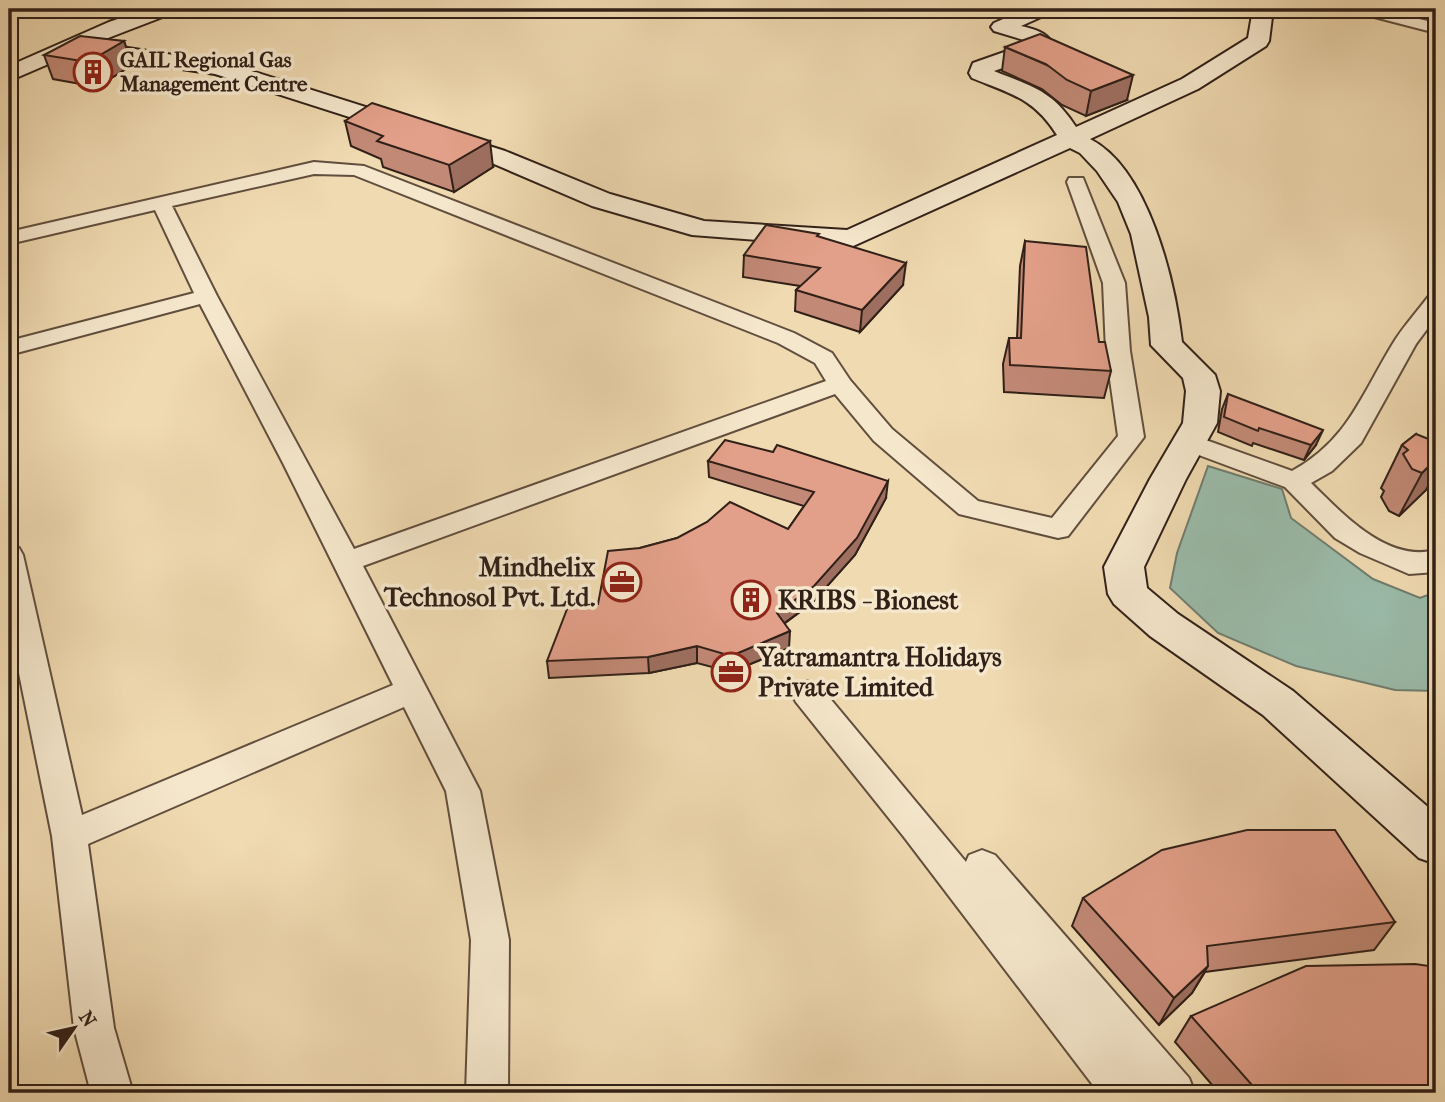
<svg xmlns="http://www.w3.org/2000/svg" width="1445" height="1102" viewBox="0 0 1445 1102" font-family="'IM FELL French Canon',serif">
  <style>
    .water { fill: #9abba9; stroke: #707d6f; stroke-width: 2 }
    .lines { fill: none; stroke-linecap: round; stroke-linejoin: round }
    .street-casing { stroke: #614e3e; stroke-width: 4 }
    .secondary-casing { stroke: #312018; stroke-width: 4 }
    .street { fill: #f5e7cc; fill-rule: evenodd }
    .secondary { fill: #f5e7cc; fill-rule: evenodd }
    .wall { fill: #c28976; stroke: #312018; stroke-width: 2 }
    .shaded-wall { fill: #9e6f60; stroke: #312018; stroke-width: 2 }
    .building { fill: #e29f89; stroke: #312018; stroke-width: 2 }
    .labels { text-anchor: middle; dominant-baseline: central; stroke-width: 7; stroke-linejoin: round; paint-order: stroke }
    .far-poi-label { font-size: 21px; font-weight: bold; fill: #312018; stroke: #f5e7cc; text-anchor: start }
    .poi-label { font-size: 26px; font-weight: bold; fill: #312018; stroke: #f5e7cc; text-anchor: start }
  </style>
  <rect width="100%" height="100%" fill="#f0dab1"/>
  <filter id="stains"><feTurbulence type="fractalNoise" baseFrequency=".00286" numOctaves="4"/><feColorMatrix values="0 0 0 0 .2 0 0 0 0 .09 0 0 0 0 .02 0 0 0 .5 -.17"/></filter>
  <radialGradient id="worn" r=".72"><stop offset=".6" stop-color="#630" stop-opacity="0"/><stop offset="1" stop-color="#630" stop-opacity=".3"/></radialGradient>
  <polygon class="water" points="1208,466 1282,489 1291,518 1373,579 1420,598 1436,592 1436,691 1395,690 1296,666 1218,633 1170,588 1177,553"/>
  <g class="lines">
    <defs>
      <g id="street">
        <polygon points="1353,9 1377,9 1436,23 1436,33 1355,12"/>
        <path d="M314 162 364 166 794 333 832 353 850 380 892 429 978 501 1052 518 1118 436 1106 351 1103 283 1067 182 1069 178H1083L1125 283 1130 351 1144 437 1068 536 1058 538 959 514 874 441 835 394 363 566 480 791 509 940 508 1093H466L471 940 446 791 404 707 88 844 114 1028 133 1093H91L74 1028 52 836 9 624V545L19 548 23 555 82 815 393 685 283 463 200 304 9 355V341L194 293 155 210 9 244V232ZM314 174 354 175 778 343 815 363 826 381 354 549 217 296 172 206Z"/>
        <path d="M1436 295V317L1416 344 1361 443 1332 471 1311 483C1343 514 1387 563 1436 550V572L1409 574 1360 553 1335 538 1285 487 1180 448 1176 442 1180 436 1189 434 1292 471C1347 441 1361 396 1392 345 1402 328 1416 313 1428 297Z"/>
        <polygon points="807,681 818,684 966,862 969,855 982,850 995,855 1189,1078 1195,1093 1148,1093 1144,1089 1146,1093 1099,1093 904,837 796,702 791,693 796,684"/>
      </g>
      <path id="secondary" d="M147 9H176L173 13 95 43 226 63 505 151 610 194 704 221 847 230 1057 135C1034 98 1011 94 972 78L969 73 973 63 1013 49 1027 41 994 31 991 27 994 23 1026 9H1053L1050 13 1021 26C1033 29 1044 31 1052 42 1039 59 1013 64 994 71 1033 87 1052 90 1076 127L1182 79 1248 38 1253 9H1273L1269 41 1266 46 1198 89 1090 139C1149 169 1175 282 1182 342L1215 375 1220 391 1217 423 1186 479 1144 567 1147 588 1178 614 1293 691 1436 814V864L1419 858 1263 715 1150 636 1114 604 1108 594 1104 567 1150 479 1183 423 1186 391 1183 378 1151 345 1149 317 1131 234 1118 202 1097 171 1080 153 1070 148 851 247 692 235 592 206 487 161 215 74 74 53 9 81V66L109 22Z"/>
    </defs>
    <use href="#street" class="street-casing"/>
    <use href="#secondary" class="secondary-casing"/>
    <use href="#street" class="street"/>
    <use href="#secondary" class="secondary"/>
  </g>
  <g class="wall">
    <polygon points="124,41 132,65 97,87 53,79 44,55"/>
    <polygon points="1005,47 1127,100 1086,116 1062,105 1042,89 1002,71"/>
    <polygon points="345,121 493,167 454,192 383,167 381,159 351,146"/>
    <polygon points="819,237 903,285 860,332 795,311 796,290 800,286 743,277 744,255"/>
    <polygon points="1025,241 1099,342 1111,371 1104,398 1004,392 1003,364 1009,338 1017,338 1020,266"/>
    <polygon points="1228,394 1316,445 1304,460 1253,443 1252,446 1218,432 1222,409"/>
    <polygon points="1416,434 1426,490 1399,516 1389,511 1381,497 1384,491 1381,488 1402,445"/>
    <polygon points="708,461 886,498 855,555 812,603 784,624 789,648 731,672 697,663 649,673 549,678 547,661 598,604 640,548 677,538 788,529 804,506 709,477"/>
    <polygon points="1083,898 1395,922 1374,950 1205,972 1192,993 1159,1025 1072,926"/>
    <polygon points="1191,1016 1436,1093 1219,1093 1175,1042"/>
  </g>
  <g class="shaded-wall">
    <polygon points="124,41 132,65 97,87 88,62"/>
    <polygon points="1133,75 1127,100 1086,116 1091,91"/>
    <polygon points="490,141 493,167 454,192 449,165"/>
    <polygon points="906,263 903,285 860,332 862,310"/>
    <polygon points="1323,430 1316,445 1304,460 1311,445"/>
    <polygon points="1436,459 1436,471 1426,490 1399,516 1422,473"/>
    <polygon points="888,481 886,498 855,555 812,603 776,629 777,613"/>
    <polygon points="790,631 789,648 731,672 731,656"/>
    <polygon points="697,646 697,663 649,673 648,657"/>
    <polygon points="1208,966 1192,993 1159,1025 1174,998"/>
  </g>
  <g class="building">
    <polygon points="1040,34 1133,75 1091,91 1067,80 1046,64 1005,47"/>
    <polygon points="80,36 124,41 88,62 44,55"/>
    <polygon points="372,103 490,141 449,165 377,141 383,136 345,121"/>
    <polygon points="766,225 819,234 817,236 906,263 862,310 796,290 820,268 744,255"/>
    <polygon points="1025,241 1086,247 1099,342 1105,342 1111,371 1010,365 1009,338 1021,338"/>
    <polygon points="1228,394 1323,430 1311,445 1259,428 1258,431 1224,417"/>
    <polygon points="1416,434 1436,442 1436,459 1422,473 1412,469 1403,454 1408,450 1402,445"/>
    <polygon points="725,440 773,452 777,445 888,481 857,538 814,586 777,613 790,631 731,656 697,646 648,657 547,661 569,604 598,604 608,551 640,548 677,538 707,522 730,502 788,529 814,492 708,461"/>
    <polygon points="1247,830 1335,830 1395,922 1207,946 1208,966 1174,998 1083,898 1162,850"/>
    <polygon points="1415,964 1436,967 1436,1093 1259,1093 1191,1016 1306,966"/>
  </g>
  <defs>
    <symbol id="building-ring" viewBox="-11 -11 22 22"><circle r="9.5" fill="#f5e7cc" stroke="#8f2418" stroke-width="1.5"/><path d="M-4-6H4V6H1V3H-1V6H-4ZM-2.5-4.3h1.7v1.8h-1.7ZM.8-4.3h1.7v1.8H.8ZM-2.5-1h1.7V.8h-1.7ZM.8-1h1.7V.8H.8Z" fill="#8f2418"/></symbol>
    <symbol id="office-ring" viewBox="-11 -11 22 22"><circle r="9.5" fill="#f5e7cc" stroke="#8f2418" stroke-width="1.5"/><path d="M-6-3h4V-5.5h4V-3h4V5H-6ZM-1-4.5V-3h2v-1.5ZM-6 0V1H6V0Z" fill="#8f2418"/></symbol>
  </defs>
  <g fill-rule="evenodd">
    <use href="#building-ring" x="71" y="50" width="44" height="44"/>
    <use href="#office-ring" x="600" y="560" width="44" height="44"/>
    <use href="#building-ring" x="729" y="578" width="44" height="44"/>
    <use href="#office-ring" x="709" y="650" width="44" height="44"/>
  </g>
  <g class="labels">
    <g class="far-poi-label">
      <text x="120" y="60">GAIL Regional Gas<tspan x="120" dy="24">Management Centre</tspan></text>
    </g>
    <g class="poi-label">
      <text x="595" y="567" text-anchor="end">Mindhelix<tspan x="595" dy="30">Technosol Pvt. Ltd.</tspan></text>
      <text x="778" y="600">KRIBS - Bionest</text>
      <text x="758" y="657">Yatramantra Holidays<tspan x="758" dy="30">Private Limited</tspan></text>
    </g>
  </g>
  <rect width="1445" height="1102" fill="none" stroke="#f0dab1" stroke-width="35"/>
  <rect x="10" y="10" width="1424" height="1081" fill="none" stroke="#312018" stroke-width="3.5"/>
  <rect x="18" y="18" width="1410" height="1067" fill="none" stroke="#312018" stroke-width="2"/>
  <g transform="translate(74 1028) rotate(56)" stroke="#f5e7cc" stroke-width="5" paint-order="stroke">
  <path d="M0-5L12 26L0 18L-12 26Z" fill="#312018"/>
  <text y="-10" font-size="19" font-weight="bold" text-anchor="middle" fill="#312018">N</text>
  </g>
  <rect width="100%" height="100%" filter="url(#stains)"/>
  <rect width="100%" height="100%" fill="url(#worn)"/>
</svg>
